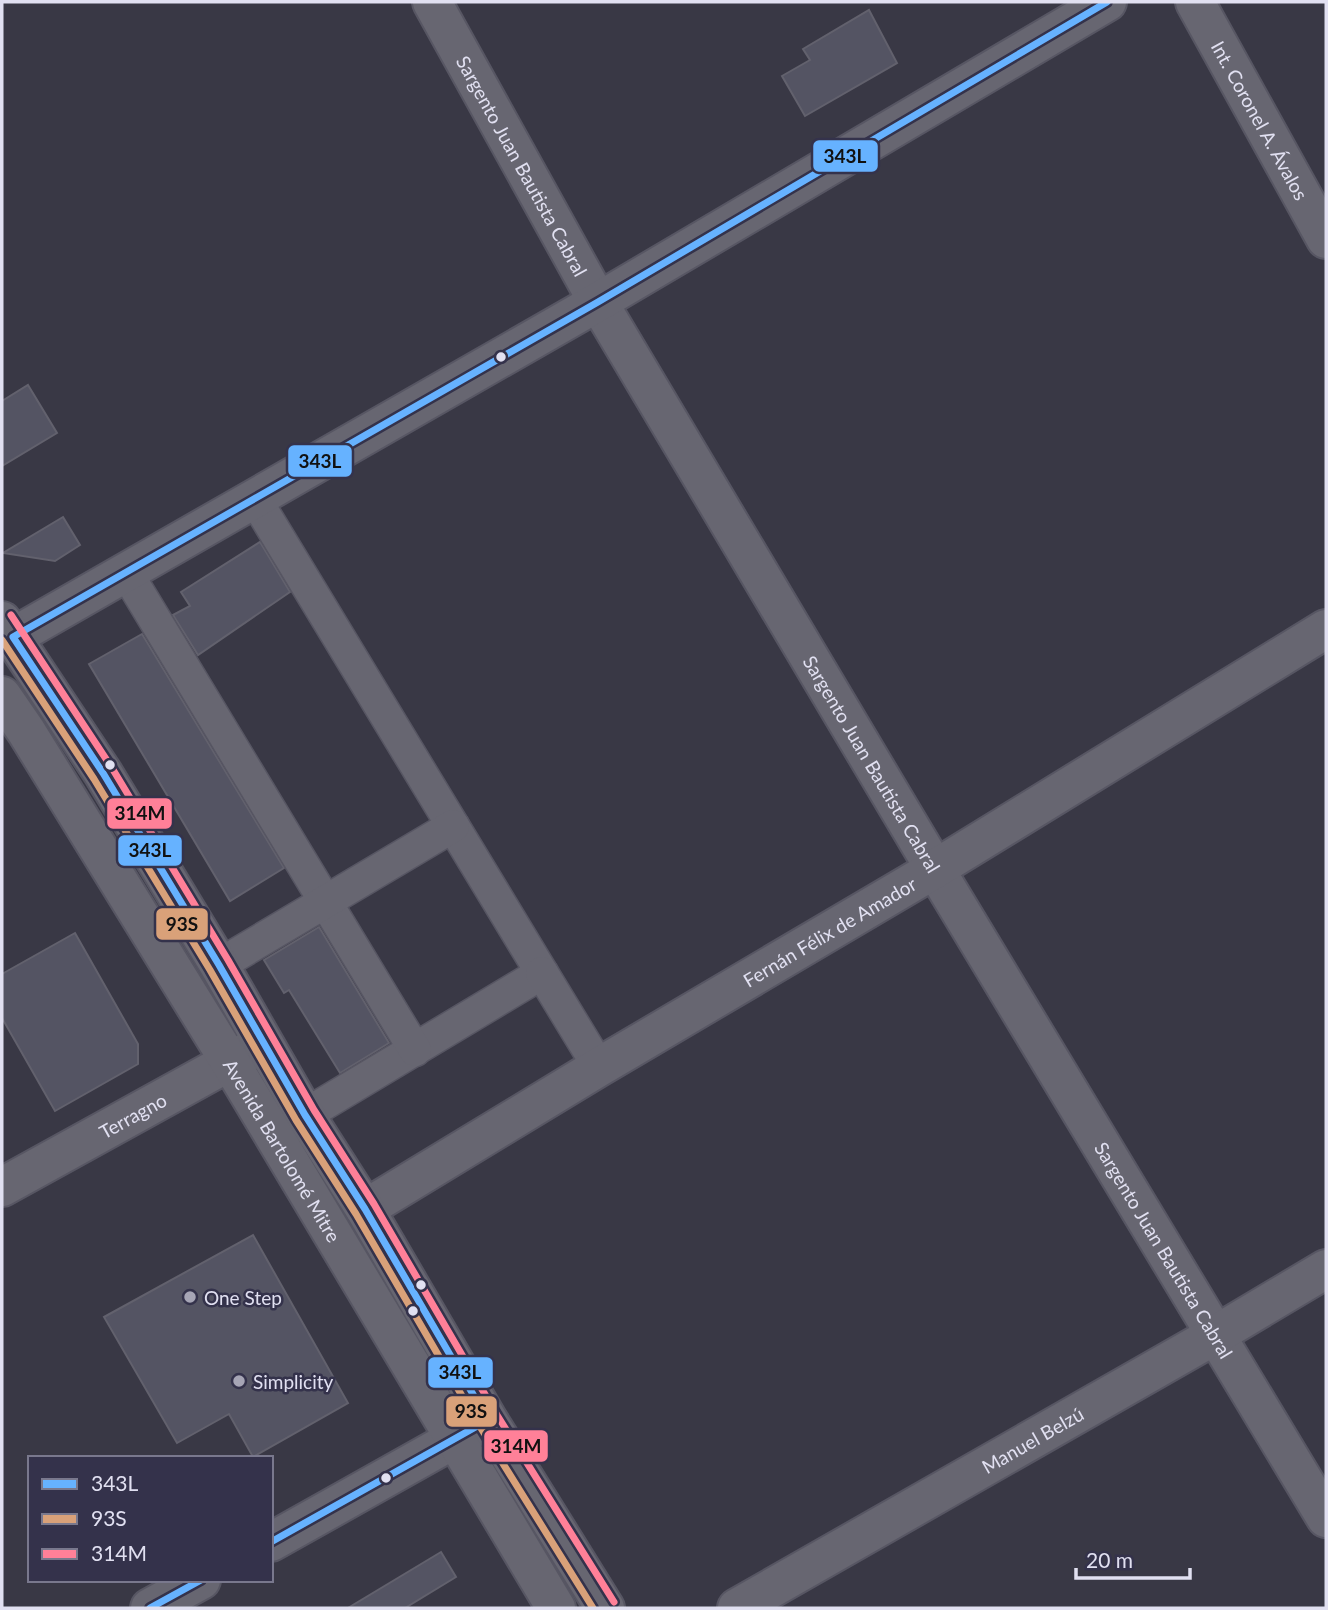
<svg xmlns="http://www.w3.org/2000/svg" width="1328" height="1610" viewBox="0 0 1328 1610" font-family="Lato,sans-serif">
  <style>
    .building { fill: #545463; stroke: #62616d; stroke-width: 2 }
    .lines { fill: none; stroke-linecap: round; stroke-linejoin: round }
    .pedestrian-casing { stroke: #575663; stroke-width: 35 }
    .minor-casing { stroke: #575663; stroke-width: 42 }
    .tertiary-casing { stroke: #575663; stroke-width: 42 }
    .secondary-casing { stroke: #575663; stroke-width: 42 }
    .pedestrian { stroke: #676671; stroke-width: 32 }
    .minor { stroke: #676671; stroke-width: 38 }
    .tertiary { stroke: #676671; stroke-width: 38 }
    .secondary { stroke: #676671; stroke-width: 38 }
    .bus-1-casing { stroke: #34324b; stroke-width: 12 }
    .bus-2-casing { stroke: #34324b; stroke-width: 12 }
    .bus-3-casing { stroke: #34324b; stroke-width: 12 }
    .bus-1 { stroke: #66b2ff; stroke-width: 7 }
    .bus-2 { stroke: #d9a179; stroke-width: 7 }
    .bus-3 { stroke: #ff8098; stroke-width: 7 }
    .bus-dot { fill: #e1e0f1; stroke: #34324b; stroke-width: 2.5 }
    .poi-dot { fill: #a6a5b5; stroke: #34324b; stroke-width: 2.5 }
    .labels { text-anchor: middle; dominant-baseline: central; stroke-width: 5; stroke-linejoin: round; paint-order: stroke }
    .street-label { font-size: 19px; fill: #e1e0f1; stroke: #34324b }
    .poi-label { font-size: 19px; fill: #e1e0f1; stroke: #34324b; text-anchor: start }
    .line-badge { stroke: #34324b; stroke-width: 2.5 }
    .pale-badge-label { font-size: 19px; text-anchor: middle; font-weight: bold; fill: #111 }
  </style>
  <rect width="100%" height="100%" fill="#393845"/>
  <g class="building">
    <polygon points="869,10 897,63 805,116 782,76 810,60 803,49"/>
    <polygon points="28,385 57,433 2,466 2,401"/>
    <polygon points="63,517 80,545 55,561 3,553"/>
    <polygon points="260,542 290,592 198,655 173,615 190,606 181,592"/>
    <polygon points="142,634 284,868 230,901 89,664"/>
    <polygon points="319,927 389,1043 340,1073 289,990 284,993 264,960"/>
    <polygon points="75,933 138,1044 138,1064 55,1111 2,1018 2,974"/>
    <polygon points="253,1235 348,1403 253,1457 229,1414 177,1443 104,1317"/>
    <polygon points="441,1552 456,1577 405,1608 348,1608"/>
  </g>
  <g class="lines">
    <defs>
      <g id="pedestrian">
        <polyline points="255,499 542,973 305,1115"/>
        <polyline points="126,572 415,1050"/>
        <polyline points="219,965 453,826"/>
        <polyline points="542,973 599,1067"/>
      </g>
      <g id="minor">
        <path id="s1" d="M432 2 598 302 935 869 1326 1518"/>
        <path id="s2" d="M1195 2 1326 239"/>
        <path id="s3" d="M2 1187 258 1046"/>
        <path id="s4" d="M365 1209 599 1067 935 869 1326 629"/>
        <polyline points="271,1542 483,1423"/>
        <polyline points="150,1608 201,1580"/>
        <path id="s5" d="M737 1608 1217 1334 1326 1269"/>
      </g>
      <polyline id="tertiary" points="13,637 598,302 1107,2"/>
      <g id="secondary">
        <polyline points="2,621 103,773 219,965 305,1115 365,1209 488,1420 605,1608"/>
        <path id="s6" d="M2 696 26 731 230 1062 556 1608"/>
      </g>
    </defs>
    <use href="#pedestrian" class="pedestrian-casing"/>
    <use href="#minor" class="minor-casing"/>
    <use href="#tertiary" class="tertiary-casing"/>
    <use href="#secondary" class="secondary-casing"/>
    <use href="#pedestrian" class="pedestrian"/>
    <use href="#minor" class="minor"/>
    <use href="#tertiary" class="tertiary"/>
    <use href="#secondary" class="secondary"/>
    <defs>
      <g id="bus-1">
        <polyline points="271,1542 488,1420 365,1209 305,1115 219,965 103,773 13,637 598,302 1107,2"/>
        <polyline points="150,1608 201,1580"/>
      </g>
      <polyline id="bus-2" points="2,640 94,779 210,970 296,1120 356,1214 479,1425 593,1608"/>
      <polyline id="bus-3" points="11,615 112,768 228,960 314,1110 374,1204 497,1415 614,1602"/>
    </defs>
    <use href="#bus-1" class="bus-1-casing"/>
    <use href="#bus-2" class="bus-2-casing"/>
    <use href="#bus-3" class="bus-3-casing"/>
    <use href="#bus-1" class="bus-1"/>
    <use href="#bus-2" class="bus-2"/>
    <use href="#bus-3" class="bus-3"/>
  </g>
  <g class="bus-dot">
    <circle cx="501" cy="357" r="6"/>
    <circle cx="110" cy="765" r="6"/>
    <circle cx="421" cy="1285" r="6"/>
    <circle cx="413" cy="1311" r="6"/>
    <circle cx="386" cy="1478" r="6"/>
  </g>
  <g class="poi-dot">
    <circle cx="190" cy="1297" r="7"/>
    <circle cx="239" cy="1381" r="7"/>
  </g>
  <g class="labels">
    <g class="street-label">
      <text stroke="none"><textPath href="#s2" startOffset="135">Int. Coronel A. Ávalos</textPath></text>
      <text stroke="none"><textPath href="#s1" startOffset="187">Sargento Juan Bautista Cabral</textPath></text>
      <text stroke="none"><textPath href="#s1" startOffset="880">Sargento Juan Bautista Cabral</textPath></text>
      <text stroke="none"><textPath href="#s4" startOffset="541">Fernán Félix de Amador</textPath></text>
      <text stroke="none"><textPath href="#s3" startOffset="149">Terragno</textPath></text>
      <text stroke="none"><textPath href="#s6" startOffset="534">Avenida Bartolomé Mitre</textPath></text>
      <text stroke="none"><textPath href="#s1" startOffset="1447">Sargento Juan Bautista Cabral</textPath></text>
      <text stroke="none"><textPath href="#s5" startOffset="340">Manuel Belzú</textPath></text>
    </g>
    <g class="poi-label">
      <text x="204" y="1297">One Step</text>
      <text x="253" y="1381">Simplicity</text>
    </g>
  </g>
  <g class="line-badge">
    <rect x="812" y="139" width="67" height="34" rx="7" fill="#66b2ff"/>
    <rect x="287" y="444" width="66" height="34" rx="7" fill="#66b2ff"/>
    <rect x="106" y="797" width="67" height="33" rx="7" fill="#ff8098"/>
    <rect x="117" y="834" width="66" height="33" rx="7" fill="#66b2ff"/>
    <rect x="155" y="907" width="54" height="34" rx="7" fill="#d9a179"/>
    <rect x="427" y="1356" width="67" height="33" rx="7" fill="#66b2ff"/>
    <rect x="445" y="1395" width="53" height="33" rx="7" fill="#d9a179"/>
    <rect x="483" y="1429" width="66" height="34" rx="7" fill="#ff8098"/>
  </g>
  <g class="pale-badge-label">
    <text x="845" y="163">343L</text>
    <text x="320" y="468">343L</text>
    <text x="140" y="820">314M</text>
    <text x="150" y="857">343L</text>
    <text x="182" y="931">93S</text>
    <text x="460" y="1379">343L</text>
    <text x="471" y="1418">93S</text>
    <text x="516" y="1453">314M</text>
  </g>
  <rect width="1328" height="1610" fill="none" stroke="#e1e0f1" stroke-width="7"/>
  <rect x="28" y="1456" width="245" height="126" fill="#34324b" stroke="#79788d" stroke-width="2"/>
  <rect x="42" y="1479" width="35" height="10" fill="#66b2ff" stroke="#79788d" stroke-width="2"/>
  <text x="91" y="1491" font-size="21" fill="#e1e0f1">343L</text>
  <rect x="42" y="1514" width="35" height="10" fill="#d9a179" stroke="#79788d" stroke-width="2"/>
  <text x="91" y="1526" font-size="21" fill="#e1e0f1">93S</text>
  <rect x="42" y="1549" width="35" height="10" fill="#ff8098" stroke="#79788d" stroke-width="2"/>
  <text x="91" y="1561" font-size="21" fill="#e1e0f1">314M</text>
  <path d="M1076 1568v10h114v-10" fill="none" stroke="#e1e0f1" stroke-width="3.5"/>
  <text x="1086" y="1568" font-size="21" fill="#e1e0f1" stroke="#34324b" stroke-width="5" paint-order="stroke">20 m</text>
</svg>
